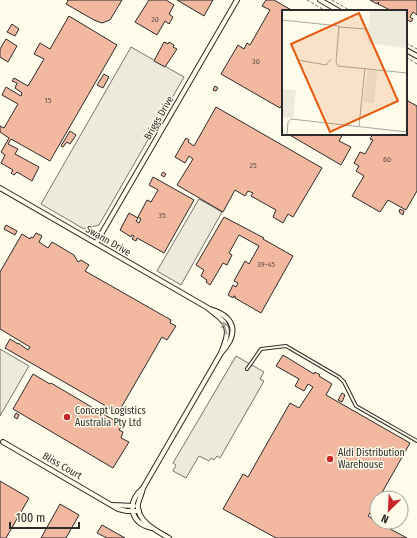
<svg xmlns="http://www.w3.org/2000/svg" width="417" height="538" viewBox="0 0 417 538" font-family="'Fira Sans Condensed',sans-serif">
  <style>
    .green { fill: #ecebdb; stroke: #74746e }
    .parking { fill: #eceadb; stroke: #74746e }
    .building { fill: #f2b8a0; stroke: #2b2b2b }
    .lines { fill: none; stroke-linecap: round; stroke-linejoin: round }
    .service-casing { stroke: #2b2b2b; stroke-width: 4 }
    .minor-casing { stroke: #2b2b2b; stroke-width: 6 }
    .path { stroke: #6a6964; stroke-width: 1; stroke-dasharray: 3 2; stroke-linecap: butt }
    .service { stroke: #fdfbea; stroke-width: 2 }
    .minor { stroke: #fdfbea; stroke-width: 4 }
    .oneway { stroke: #9e9d94 }
    .poi-dot { fill: #c62828; stroke: #fdfbea; stroke-width: 1.5 }
    .labels { text-anchor: middle; dominant-baseline: central; stroke-width: 3; stroke-linejoin: round; paint-order: stroke }
    .number-label { font-size: 8px; fill: #5d4e48 }
    .street-label { font-size: 10px; fill: #2b2b2b; stroke: #fdfbea }
    .poi-label { font-size: 10px; fill: #2b2b2b; stroke: #fdfbea; text-anchor: start }
    .inset-road { fill: none; stroke: #a9a89e; stroke-width: 1 }
    .view { fill: #e8590c; fill-opacity: 0.15; stroke: #e8590c; stroke-width: 2 }
    .inset-edge { fill: none; stroke: #2b2b2b; stroke-width: 2 }
  </style>
  <rect width="100%" height="100%" fill="#fdfbea"/>
  <g class="green">
    <polygon points="131,47 184,77 99,225 84,229 41,204"/>
    <polygon points="199,199 222,212 181,285 157,271"/>
    <polygon points="0,349 29,366 0,416"/>
  </g>
  <polygon class="parking" points="236,356 264,372 260,379 264,381 220,458 217,456 214,460 211,458 209,461 199,456 186,478 173,471 176,465 173,463"/>
  <g class="building">
    <polygon points="67,0 122,0 110,20 102,23 94,20 66,4 68,1"/>
    <polygon points="149,0 166,0 174,5 169,14 173,17 169,24 165,21 157,35 135,22"/>
    <polygon points="177,0 213,0 204,16"/>
    <polygon points="266,0 274,0 293,11 283,11 283,103 280,108 221,74 238,45 244,49 247,43 250,45 270,10 262,6"/>
    <polygon points="370,0 417,0 417,15 413,12 410,17 413,19 411,22 406,19 406,11 392,11 378,4 379,3 378,2 377,4"/>
    <polygon points="69,16 117,45 50,161 11,139 8,144 18,149 15,154 39,167 32,181 17,172 14,175 11,173 13,170 1,163 5,155 1,152 9,138 0,132 0,126 4,128 18,104 2,95 6,87 21,96 22,93 15,88 17,83 12,81 14,78 28,86 44,59 34,54 40,43 50,49"/>
    <polygon points="12,24 19,29 15,36 7,32"/>
    <polygon points="6,39 17,46 8,62 0,57 0,49"/>
    <polygon points="164,42 168,44 169,42 174,45 173,47 177,49 165,67 154,61"/>
    <polygon points="104,74 109,77 103,88 97,85"/>
    <polygon points="215,86 218,88 216,91 213,90"/>
    <polygon points="406,100 417,106 417,191 406,210 388,200 380,212 352,196 364,176 356,171 359,166 354,163 360,152 365,154 373,140 370,139 373,134 406,134"/>
    <polygon points="216,107 322,168 293,217 288,214 283,223 273,217 276,210 251,196 253,193 248,191 245,196 235,190 223,212 177,185 193,159 189,156 185,163 175,157 186,138 189,140 188,142 194,146"/>
    <polygon points="70,131 76,135 70,144 67,142 63,147 61,146"/>
    <polygon points="288,134 343,134 339,141 351,147 341,165"/>
    <polygon points="163,172 166,174 164,177 161,175"/>
    <polygon points="153,177 194,200 164,253 137,238 136,241 132,239 134,236 132,235 131,237 120,230 129,213 138,218 136,221 139,223 141,219 138,217 147,200 151,202 158,190 149,185"/>
    <polygon points="400,209 404,211 403,215 399,212"/>
    <polygon points="224,217 264,238 263,239 293,256 261,313 235,298 235,296 234,296 233,298 228,295 233,285 236,287 238,283 234,281 245,261 249,264 259,246 239,235 229,253 232,255 227,265 223,263 210,285 206,282 207,280 201,276 204,270 196,265"/>
    <polygon points="6,225 17,231 15,235 4,229"/>
    <polygon points="36,233 42,236 39,242 48,248 52,242 74,255 78,262 81,260 89,265 85,271 171,320 170,323 176,326 167,340 162,337 118,413 5,348 10,339 18,344 18,343 28,350 30,347 0,329 0,272 22,234 30,239 31,237 33,238"/>
    <polygon points="283,355 314,374 315,372 320,375 319,376 332,384 326,395 410,443 379,498 377,498 377,501 368,516 377,522 407,538 276,538 223,509 243,474 248,477 290,403 299,408 313,387 308,384 304,391 295,386 299,379 276,366"/>
    <polygon points="33,374 50,384 51,383 122,425 119,430 123,432 121,438 129,442 113,468 13,409"/>
    <polygon points="342,393 345,395 342,402 338,400"/>
    <polygon points="16,413 19,415 17,419 14,417"/>
    <polygon points="0,481 29,498 6,538 0,538"/>
    <polygon points="60,504 79,515 66,538 41,538"/>
    <polygon points="102,525 125,538 107,538 97,533"/>
  </g>
  <g class="lines">
    <defs>
      <polyline id="service" points="247,369 261,349 286,346 339,377 344,382 356,406 417,441"/>
      <g id="minor">
        <polyline points="320,0 339,11"/>
        <polyline points="406,50 417,56"/>
        <path d="M0 188 208 308C212 312 217 315 221 319 232 329 225 342 221 353"/>
        <polyline points="96,243 237,0"/>
        <polyline points="3,442 118,509 127,511 139,511"/>
        <path d="M143 488C142 494 139 499 138 504 136 521 157 531 169 538"/>
        <polyline points="113,505 134,506"/>
        <path d="M152 528C130 523 126 503 143 488L221 353C240 333 235 316 209 309"/>
      </g>
    </defs>
    <use href="#service" class="service-casing"/>
    <use href="#minor" class="minor-casing"/>
    <g class="path">
      <polyline points="307,0 326,11"/>
      <polyline points="332,0 351,11"/>
      <polyline points="406,43 417,49"/>
      <polyline points="406,57 417,64"/>
    </g>
    <use href="#service" class="service"/>
    <use href="#minor" class="minor"/>
  </g>
  <defs><path id="oneway-shaft" d="M-6 0H5M1.5-3L5.5 0L1.5 3" fill="none" stroke-width="1.6" stroke-linecap="round" stroke-linejoin="round"/></defs>
  <use class="oneway" href="#oneway-shaft" transform="translate(225 328) rotate(-107)"/>
  <g class="poi-dot">
    <circle cx="67" cy="417" r="4"/>
    <circle cx="330" cy="459" r="4"/>
  </g>
  <g class="labels">
    <g class="number-label">
      <text x="155" y="19">20</text>
      <text x="256" y="61">30</text>
      <text x="48" y="100">15</text>
      <text x="387" y="159">60</text>
      <text x="253" y="165">25</text>
      <text x="162" y="215">35</text>
      <text x="266" y="264">39-45</text>
    </g>
    <g class="street-label">
      <text transform="translate(159 118) rotate(-60)">Briggs Drive</text>
      <text transform="translate(108 241) rotate(30)">Swann Drive</text>
      <text transform="translate(62 466) rotate(30)">Bliss Court</text>
    </g>
    <g class="poi-label">
      <text x="75" y="411">Concept Logistics<tspan x="75" dy="12">Australia Pty Ltd</tspan></text>
      <text x="338" y="453">Aldi Distribution<tspan x="338" dy="12">Warehouse</tspan></text>
    </g>
  </g>
  <g transform="translate(282 10)">
    <rect width="125" height="125" fill="#fdfbea"/>
    <path d="M88 0H125V38L85 33ZM86 60 95 61 92 93 81 92ZM0 79 14 80 11 108 0 107Z" fill="#ecebdb"/>
    <path class="inset-road" d="M0 10 57 16 54 52 56 56 125 63M57 17 84 19M16 50 44 55 49 49M77 116 83 58M5 125 6 112 9 109 125 122"/>
    <path class="view" d="M77 3 116 91 48 122 9 34Z"/>
    <rect width="125" height="125" class="inset-edge"/>
  </g>
  <g transform="translate(389 510) rotate(204)"><circle r="19" fill="#fdfbea" stroke="#a9a89e"/>
  <path d="M0-3L7 15L0 10L-7 15Z" fill="#c62828"/>
  <text y="-6" font-size="11" font-weight="bold" text-anchor="middle" fill="#2b2b2b">N</text>
  </g>
  <path d="M10 522v6h69v-6" fill="none" stroke="#2b2b2b" stroke-width="2"/>
  <text x="16" y="522" font-size="12" fill="#2b2b2b" stroke="#fdfbea" stroke-width="3" paint-order="stroke">100 m</text>
</svg>
